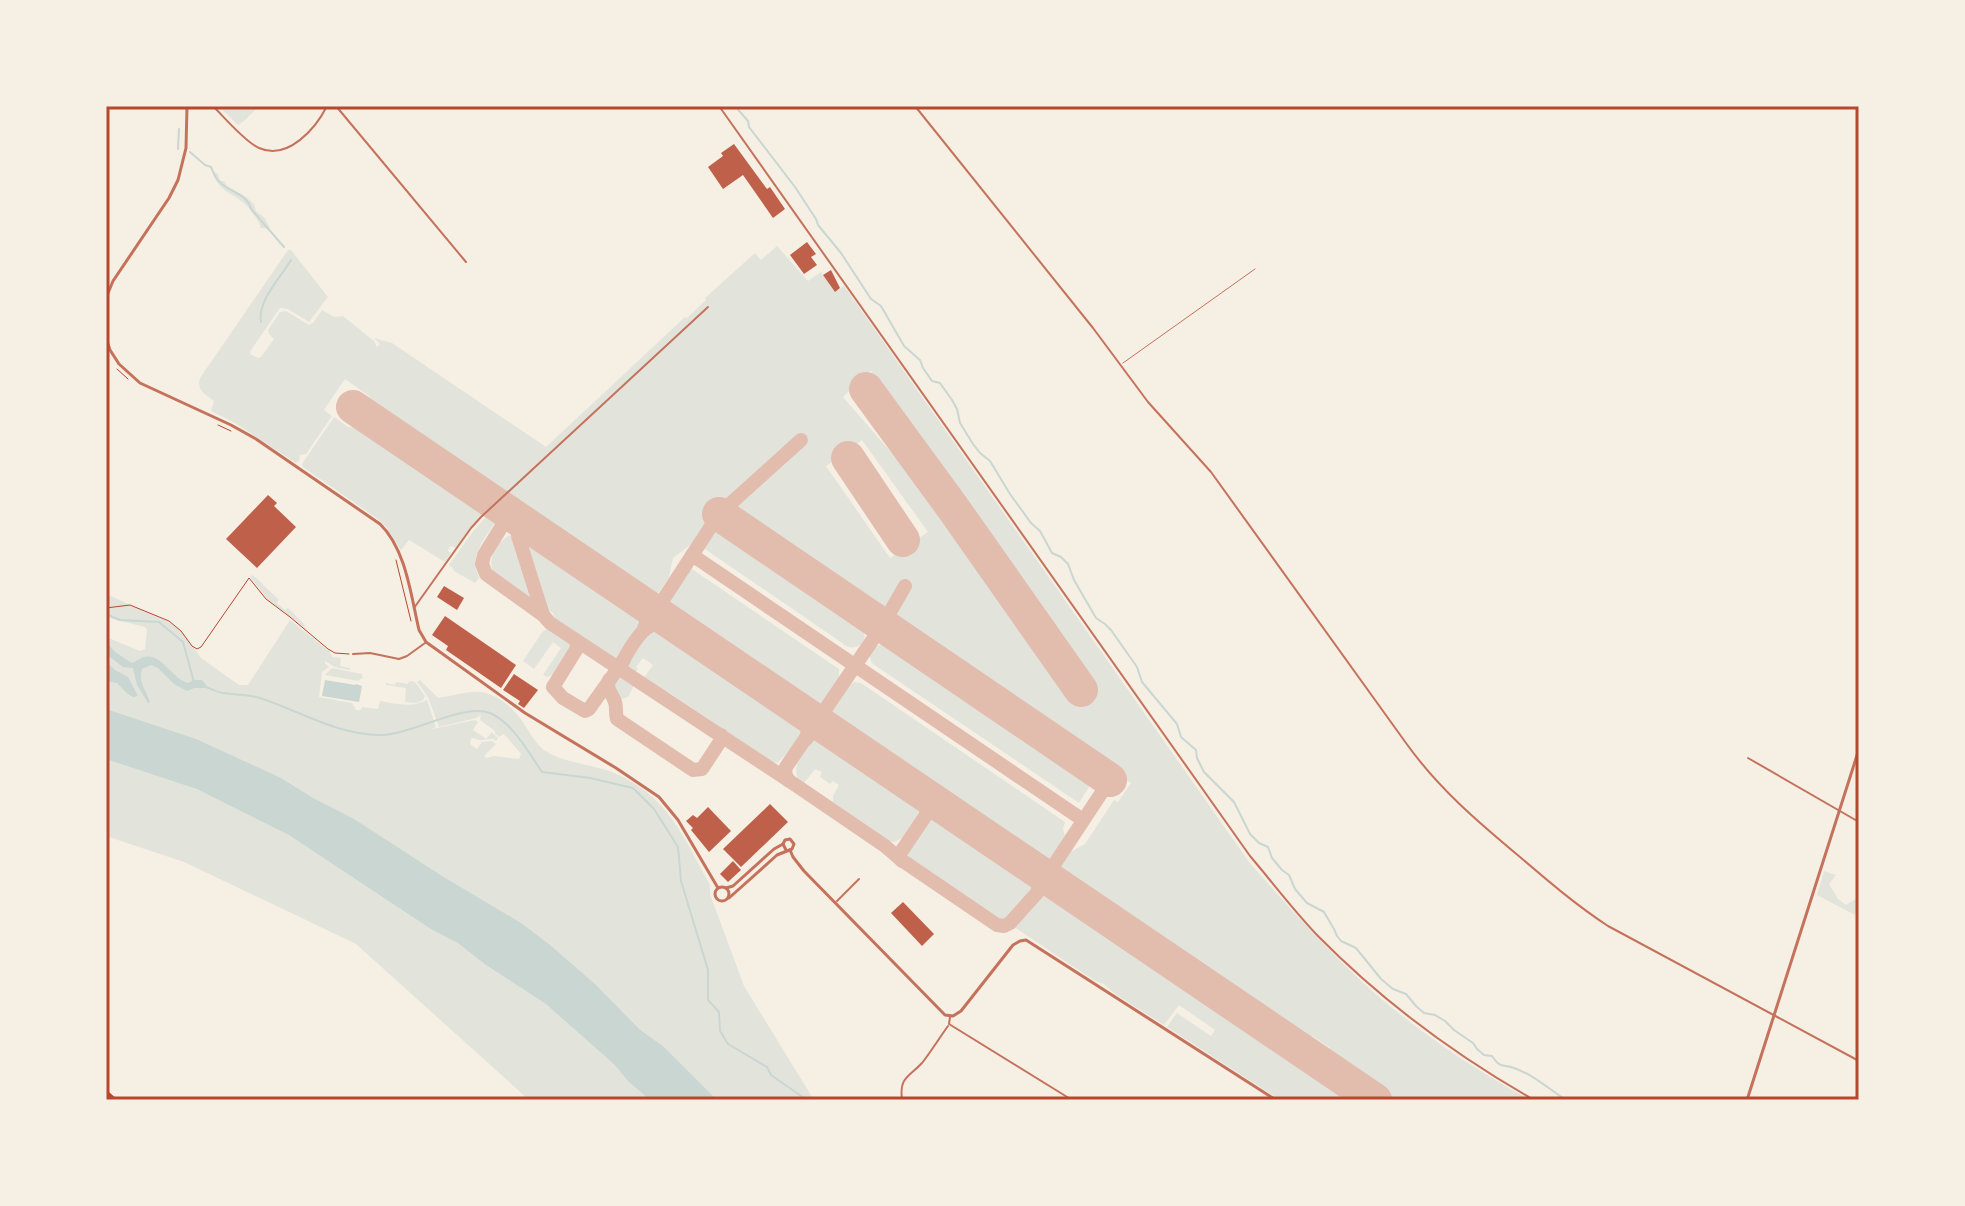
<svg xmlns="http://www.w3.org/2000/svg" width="1965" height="1206" viewBox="0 0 1965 1206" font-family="'Fira Sans',sans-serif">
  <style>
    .green { fill: #e2e4dc; fill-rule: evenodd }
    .water { fill: #c9d6d2 }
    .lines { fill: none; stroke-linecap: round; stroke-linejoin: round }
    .stream { stroke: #c9d6d2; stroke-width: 2 }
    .taxiway { stroke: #e2bdae; stroke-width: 14 }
    .runway { stroke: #e2bdae; stroke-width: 34 }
    .building { fill: #bf614a }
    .path { stroke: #b5482f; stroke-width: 1 }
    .service { stroke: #c5725c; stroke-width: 1 }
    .minor { stroke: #c5725c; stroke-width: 2 }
    .tertiary { stroke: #c5725c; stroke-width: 3 }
    .motorway { stroke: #b5482f; stroke-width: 4 }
    .neatline { fill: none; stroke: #b5482f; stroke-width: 3 }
  </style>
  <rect width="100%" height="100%" fill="#f6efe4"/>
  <g class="green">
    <polygon points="218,106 259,106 244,121 238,125"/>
    <path d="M215 172 218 174 220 181H224L226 185 246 197 254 204 256 211 265 218 270 229 261 228C258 220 253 212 246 205 234 193 218 192 213 173Z"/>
    <path d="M777 246 808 281 821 272 835 292 844 286 1249 862C1294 913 1339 964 1391 1007 1434 1042 1481 1073 1530 1100H1396L1326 1054 1330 1048 1312 1036 1303 1037 1055 869 1070 852 1085 844 1114 800 1118 802 1131 783 729 511 803 443 798 437 713 512 693 543 673 558 669 577 655 598 506 498V494L502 495 376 409 369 396 345 379 324 410 332 416 306 454 300 455 299 461 296 463 235 423 211 411 214 401C206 395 196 390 200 378L288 250H291L328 297 309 322 288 309 280 308 251 350 250 354 258 358 261 357 274 339 269 334 268 330 280 312 286 311 309 325 313 323 322 310 334 317 343 316 374 341 377 347 380 344 374 338 392 343 546 447 685 317 687 318 706 300 705 298 755 253 761 260ZM870 371H871L1097 690 1078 702 947 517 843 397ZM862 440 928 532 890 558 826 466Z"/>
    <polygon points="334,417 348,427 363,428 485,511 471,526 456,548 450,546 448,551 451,553 445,562 409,540 401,550 387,528 378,519 303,467 302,464"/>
    <path d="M492 515 495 518V523C483 541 469 555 479 578L475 583 454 571 452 567 449 565 474 530 487 516Z"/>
    <path d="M713 528 859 626C871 636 862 650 848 647L702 547Z"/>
    <path d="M510 535 515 540 534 600 494 573C486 559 497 542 510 535Z"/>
    <polygon points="522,536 640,617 640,628 622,656 617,659 609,659 556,621 553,613 542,605"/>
    <polygon points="689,567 839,669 839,679 817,708 663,604"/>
    <polygon points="253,575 279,600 277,603 285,610 288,608 305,625 304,626 309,632 267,599 250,577"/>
    <path d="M106 594 169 622 180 629 201 658 239 685H248L290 620 330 652 332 657 341 658 340 666 350 668V670L335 667 325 661V663L329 667 322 672 319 697 352 703 356 710H361L362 707 378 709 380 701C397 704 411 708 427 700L436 727 432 729 475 720 478 722 473 730 486 739 492 732 498 738 496 741 493 739 480 740 472 738 470 742 471 745 477 749 482 742 492 741 496 744 484 756 486 758 494 756 519 759 521 754 504 734 499 737 495 733V731L480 720 481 715 476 718 439 727 428 697 417 682 420 680 438 698C451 696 468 691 481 692 499 695 515 709 524 724 531 734 537 746 547 752 563 762 593 765 612 772 667 794 683 836 710 885V894L744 986 814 1100H529L356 944 184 862 106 836V637L140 651 145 649 147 630 145 627 109 618 106 616Z"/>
    <polygon points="551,628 573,643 573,647 557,673 547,677 543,675 561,648 553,642 534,669 523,661 543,631"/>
    <path d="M654 628 660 630 798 723C799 725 800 727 801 729 802 738 784 757 777 763L771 761 668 692H662L643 679 653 665 643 658 636 667 638 669 635 674 628 669 627 660 647 631Z"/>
    <path d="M883 644 888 645 1091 784 1079 803 873 664C866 655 873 646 883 644Z"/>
    <polygon points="332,668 362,674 363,678 360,679 359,681 325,675"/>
    <path d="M619 677 629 678 634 685 628 697 622 699C616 695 612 689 614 681Z"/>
    <path d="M410 681 415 682 425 696C421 706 412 702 405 702L406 688 386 685V683L394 685 397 682 407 684Z"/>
    <polygon points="854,682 861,683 1065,822 1063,829 1065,836 1047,863 828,716 849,686"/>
    <path d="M816 740 826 742 917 804 919 813 902 838 894 842 887 840 833 802V796L839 785 833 781 830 784 820 777 822 772 815 769 804 783 797 777C793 763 804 747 816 740Z"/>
    <polygon points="932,819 944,821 1028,879 1032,886 1029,895 1010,918 1005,922 998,922 909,862 908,851 926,824"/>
    <polygon points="1824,871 1836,875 1829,884 1838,899 1846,905 1854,900 1859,901 1859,906 1855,915 1817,895"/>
    <polygon points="1045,892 1051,894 1283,1052 1311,1075 1314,1073 1355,1100 1280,1100 1167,1027 1177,1013 1211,1036 1215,1030 1179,1005 1164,1025 1115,994 1104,984 1095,981 1014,927 1042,893"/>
  </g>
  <g class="water">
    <path d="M109 645 115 652 132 663C137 661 140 658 144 657 162 652 171 679 189 683L193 680H202L208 688H194L187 691 174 684 158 668 151 665 142 669C138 682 146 690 150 702L148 703 137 685 133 668 123 667 106 654V647Z"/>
    <polygon points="106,662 115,670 128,677 138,696 133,697 128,694 117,683 111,682 106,679"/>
    <polygon points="325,680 355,685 356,684 362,686 359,702 322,696"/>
    <polygon points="106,709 196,739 281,778 313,798 354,819 442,876 521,923 550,945 596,985 639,1029 664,1047 717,1100 650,1100 628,1081 615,1065 546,1004 486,965 458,943 431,929 289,835 197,789 106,759"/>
  </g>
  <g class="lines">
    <g class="stream">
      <path d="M735 106 748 121 749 127 795 187 816 219 818 225 841 253 871 299 881 306 904 346 920 360 923 368 932 381 940 383 952 400 957 409 960 423 973 444 980 453 990 461 1010 494 1031 523 1040 531 1052 553 1061 557 1068 564 1074 580 1096 618 1105 624 1111 630 1137 667 1142 682 1177 724 1181 737 1196 750 1197 758 1204 772 1234 802 1250 834 1259 843 1268 847 1272 858 1282 870 1289 875 1295 889 1307 903 1324 912 1334 929 1337 936 1341 941 1356 948 1381 979 1393 989 1406 994 1416 1006 1424 1013 1435 1015 1445 1021 1454 1030 1473 1043 1477 1049 1484 1055 1492 1056C1501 1069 1502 1064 1514 1068 1534 1075 1549 1089 1566 1100"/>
      <polyline points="178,149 179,129"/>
      <path d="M190 152 205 165 211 167C213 171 214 176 217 179 227 193 247 192 251 209L284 247"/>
      <path d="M261 322C257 301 281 277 291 260"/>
      <polyline points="106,614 120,620 159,622 183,642 194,682"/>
      <path d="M206 687C211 689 217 692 223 693 235 695 248 694 260 698 300 711 339 736 383 735 413 734 463 703 490 713 512 722 529 753 542 772L590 778 633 788 654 809 678 847 681 881 708 970V1000L719 1012 720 1031 728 1044 767 1067 771 1075 807 1100"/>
    </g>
    <g class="taxiway">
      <polyline points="497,505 504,515 502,526"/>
      <polyline points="522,522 512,521 502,526 484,555 482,564 486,574 543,615 550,623 794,784 885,846 900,859 997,925 1004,926 1010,923 1044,885 1053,884 1067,891"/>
      <polyline points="518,536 543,615"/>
      <polyline points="692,555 1083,820"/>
      <path d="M637 600C646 609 649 617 644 629"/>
      <polyline points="644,629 719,514 801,440"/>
      <polyline points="575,640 577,645 576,650 553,687 563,698 585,711 589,709 624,660"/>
      <path d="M620 666C632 645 645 615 673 624"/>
      <path d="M609 680C606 690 612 693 615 702 617 708 615 713 617 719L693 770 702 769 721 740V735"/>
      <path d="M798 709C807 718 810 726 806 739"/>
      <path d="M806 739C814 730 823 730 834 734"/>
      <polyline points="788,780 785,773 786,767 882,626 905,586"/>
      <polyline points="920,792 928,804 926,815"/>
      <polyline points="902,861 900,857 901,852 926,815 935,808 947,810"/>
      <polyline points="1031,868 1039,877 1038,889"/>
      <polyline points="1038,889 1110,780"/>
    </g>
    <g class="runway">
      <polyline points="866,389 953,508 1081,690"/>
      <polyline points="353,407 1375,1100"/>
      <polyline points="848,458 903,540"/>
      <polyline points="719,514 1110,780"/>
    </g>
  </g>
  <g class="building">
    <polygon points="734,144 767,189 770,187 785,209 773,218 743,175 723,189 708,167 723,156 721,153"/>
    <polygon points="807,242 816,254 811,257 817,265 804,274 790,255"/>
    <polygon points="831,270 840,288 835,292 823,275"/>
    <polygon points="268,495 277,503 274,506 296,527 257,568 226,539"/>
    <polygon points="444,586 464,598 457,610 437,597"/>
    <polygon points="445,616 516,665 501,688 446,650 448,646 432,635"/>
    <polygon points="514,674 538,690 524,708 518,704 520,701 503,690"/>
    <polygon points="770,804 788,822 741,867 723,849"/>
    <polygon points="708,807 731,831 709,852 691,830 693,828 686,821 693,815 697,818"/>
    <polygon points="733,861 741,870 728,882 720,874"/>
    <polygon points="903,902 934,934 922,946 891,913"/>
  </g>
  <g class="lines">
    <g class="path">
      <polyline points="117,369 128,379"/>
      <polyline points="218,425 231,431"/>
      <polyline points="396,560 411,621"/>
      <polyline points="106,608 130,605 169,621 181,631 192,646 197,649 201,647 249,578 266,599 290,617 328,649 335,653 349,654"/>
    </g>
    <polyline class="service" points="1123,363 1255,269"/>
    <g class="minor">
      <path d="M213 106C224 117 245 142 259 148 288 161 316 128 327 106"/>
      <polyline points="336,106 466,262"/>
      <path d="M719 106 1250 856C1273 883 1294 911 1318 936 1382 1001 1455 1055 1534 1100"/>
      <path d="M915 106 1093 328 1148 402 1211 472 1406 743C1438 788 1478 822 1520 857 1548 881 1576 905 1608 926L1859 1061"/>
      <polyline points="414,608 471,528 481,517 708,307"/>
      <polyline points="353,654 370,653 399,659 407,656 425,643"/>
      <polyline points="1748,758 1859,822"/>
      <polyline points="837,901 859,879"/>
      <polyline points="950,1017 949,1024 1072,1100"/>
      <path d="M902 1100C899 1077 909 1077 922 1063 930 1053 940 1037 948 1026"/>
    </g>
    <g class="tertiary">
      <polyline points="106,298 113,281 169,198 178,180 186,148 187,106"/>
      <path d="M106 338 110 350 119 364 140 383 231 425 256 439 380 524C406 549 411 596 419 630L426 642 525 713 616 768 659 797 678 820 718 888"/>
      <polyline points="790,850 793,857 804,871 945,1015 953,1016 961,1011 1013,945 1020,941 1026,940 1276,1100"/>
      <circle cx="722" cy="894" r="7"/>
      <polyline points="726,888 733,886 774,849 783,844"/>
      <polyline points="729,898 777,855 792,849 794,844 790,839 785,840 783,844 786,850"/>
      <polyline points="1747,1100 1859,749"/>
    </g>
    <polyline class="motorway" points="106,1092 115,1100"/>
  </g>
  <rect width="1965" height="1206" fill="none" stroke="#f6efe4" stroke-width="216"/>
  <rect x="108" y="108" width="1749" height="990" class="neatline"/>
</svg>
